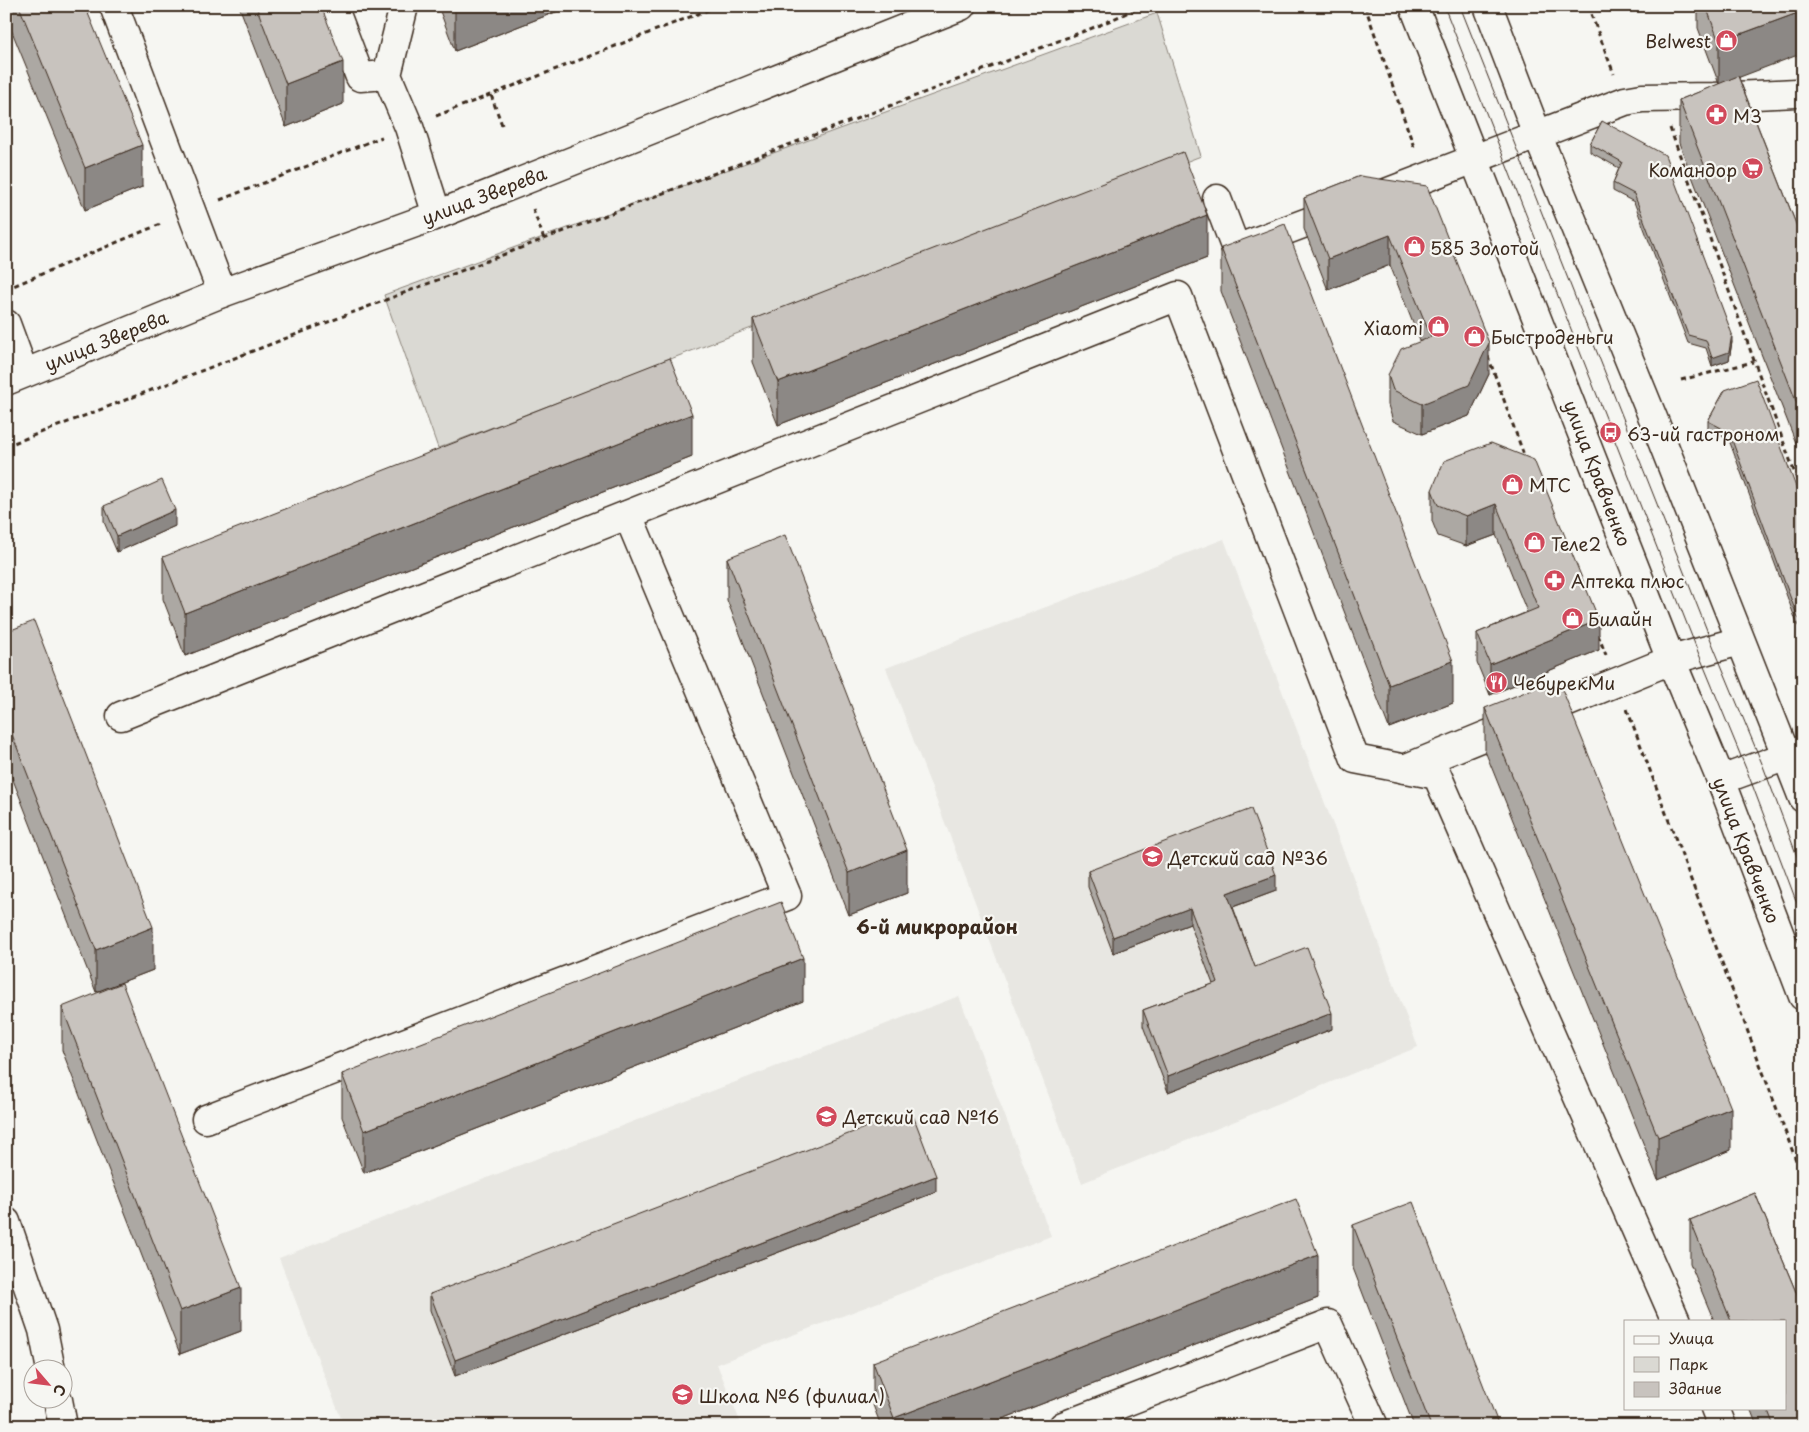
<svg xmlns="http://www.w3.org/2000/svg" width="1809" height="1432" viewBox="0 0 1809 1432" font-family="'Playpen Sans',sans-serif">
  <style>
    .built { fill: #e8e7e2 }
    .green { fill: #dad9d3; stroke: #8a8278 }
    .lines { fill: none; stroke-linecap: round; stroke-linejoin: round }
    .minor-casing { stroke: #3b2a1e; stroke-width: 31 }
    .major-casing { stroke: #3b2a1e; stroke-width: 31 }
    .path { stroke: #3b2a1e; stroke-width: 3; stroke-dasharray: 5 4; stroke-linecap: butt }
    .minor { stroke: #f6f6f2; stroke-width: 28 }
    .major { stroke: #f6f6f2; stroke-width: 28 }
    .tram { stroke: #3b2a1e; stroke-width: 1 }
    .wall { fill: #aca8a3; stroke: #3b2a1e }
    .shaded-wall { fill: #8c8885; stroke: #3b2a1e }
    .building { fill: #c8c3be; stroke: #3b2a1e }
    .labels { text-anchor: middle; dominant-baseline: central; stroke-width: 4.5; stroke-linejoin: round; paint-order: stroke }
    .poi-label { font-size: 18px; fill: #3b2a1e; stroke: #f6f6f2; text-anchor: start }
    .street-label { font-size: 18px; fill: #3b2a1e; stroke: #f6f6f2 }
    .neighbourhood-label { font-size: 19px; font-weight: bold; fill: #3b2a1e; stroke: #f6f6f2 }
  </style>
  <rect width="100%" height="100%" fill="#f6f6f2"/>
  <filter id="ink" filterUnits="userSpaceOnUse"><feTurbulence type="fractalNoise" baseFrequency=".02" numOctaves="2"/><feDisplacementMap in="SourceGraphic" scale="10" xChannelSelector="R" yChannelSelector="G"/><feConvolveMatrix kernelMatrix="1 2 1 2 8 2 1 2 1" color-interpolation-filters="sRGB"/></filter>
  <g filter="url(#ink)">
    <g class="built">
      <polygon points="1224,539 1418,1047 1082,1183 886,668"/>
      <polygon points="959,996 1051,1236 717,1364 742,1426 344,1426 279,1258"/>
    </g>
    <polygon class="green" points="1157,13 1201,156 438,448 384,295"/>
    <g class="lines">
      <defs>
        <g id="minor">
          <polyline points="114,6 222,293"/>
          <polyline points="333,6 360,77 387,75"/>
          <polyline points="404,6 387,75 409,127 437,215"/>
          <polyline points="1378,196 1625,101 1642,98 1714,97 1796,93"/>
          <polyline points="1217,199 1236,249 1340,210"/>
          <polyline points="6,324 24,373"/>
          <polyline points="121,716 1178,296 1355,759 1437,775 1676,1321"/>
          <polyline points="1404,769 1671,660 1740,641"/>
          <polyline points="1721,780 1803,750"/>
          <polyline points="206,1119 787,896 628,515"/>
          <polyline points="6,1222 43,1330 51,1370"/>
          <polyline points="58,1400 63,1426"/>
          <polyline points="1715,1408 1722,1426"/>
          <polyline points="1063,1426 1328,1324 1374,1426"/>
        </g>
        <g id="major">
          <polyline points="1414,6 1671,660 1721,780 1803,996"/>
          <polyline points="1488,6 1537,134 1653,418 1803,798"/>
          <polyline points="6,381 222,293 437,215 961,6"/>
        </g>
      </defs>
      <use href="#minor" class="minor-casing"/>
      <use href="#major" class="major-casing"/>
      <g class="path">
        <polyline points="1365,6 1415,150"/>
        <polyline points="1588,6 1614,74"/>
        <polyline points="491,95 502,125"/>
        <polyline points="436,116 718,6"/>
        <polyline points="1670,128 1803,496"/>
        <polyline points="220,200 382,137"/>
        <polyline points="533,209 544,239"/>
        <polyline points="6,289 163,223"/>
        <polyline points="1488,356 1525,458"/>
        <polyline points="1681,380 1753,362"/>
        <polyline points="6,446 1100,25 1142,6"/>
        <polyline points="1598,635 1606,655"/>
        <polyline points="1627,709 1803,1179"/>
      </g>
      <use href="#minor" class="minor"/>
      <use href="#major" class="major"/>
      <g class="tram">
        <polyline points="1444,6 1698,652 1747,771 1803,919"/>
        <polyline points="1460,6 1714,648 1763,766 1803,872"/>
      </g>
    </g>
    <g class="wall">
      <polygon points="6,6 85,6 142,187 85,210 6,17"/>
      <polygon points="239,6 321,6 343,104 286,127"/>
      <polygon points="438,6 571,6 455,51"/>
      <polygon points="1698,6 1803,6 1739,78 1803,242 1803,461 1679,143 1679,100 1719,84 1698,28"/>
      <polygon points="1602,121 1732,342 1729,360 1712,366 1706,348 1688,343 1634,202 1613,191 1613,183 1619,168 1590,152 1590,144"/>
      <polygon points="1360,176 1489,374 1469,416 1422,434 1393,421 1388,405 1388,375 1420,341 1390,265 1328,290 1304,229 1304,198"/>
      <polygon points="1221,248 1453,703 1389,728 1221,291"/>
      <polygon points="1207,258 778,425 753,362 753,319"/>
      <polygon points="1725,390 1803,506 1803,628 1798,626 1729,440 1708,429 1708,421"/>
      <polygon points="1491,443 1599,650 1490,695 1477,663 1477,633 1527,612 1496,535 1466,546 1438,536 1432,521 1432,490"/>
      <polygon points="692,457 185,656 163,599 163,557"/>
      <polygon points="104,506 175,526 117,552 104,522"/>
      <polygon points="727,558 907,893 849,915 727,600"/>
      <polygon points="6,632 153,970 96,992 6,762"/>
      <polygon points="1485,708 1731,1150 1658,1180 1485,751"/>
      <polygon points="1088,871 1276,891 1233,907 1255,967 1332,1029 1168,1092 1143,1026 1143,1010 1213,984 1190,924 1113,953 1088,887"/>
      <polygon points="803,1001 364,1173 342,1117 342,1074"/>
      <polygon points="62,1007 241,1331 180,1354 62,1050"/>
      <polygon points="936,1192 455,1376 430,1310 430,1294"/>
      <polygon points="1755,1193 1803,1309 1803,1426 1757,1426 1750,1408 1785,1408 1785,1321 1714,1321 1690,1263 1690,1220"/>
      <polygon points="1353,1225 1499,1426 1414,1426 1353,1268"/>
      <polygon points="1318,1298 984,1426 881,1426 873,1405 873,1362"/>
    </g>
    <g class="shaded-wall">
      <polygon points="459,6 571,6 455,51 455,8"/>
      <polygon points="1803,11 1803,53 1719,85 1719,42"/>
      <polygon points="343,62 343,104 286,127 286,84"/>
      <polygon points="142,145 142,187 85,210 85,168"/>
      <polygon points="1207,215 1207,258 778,425 778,382"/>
      <polygon points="1390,235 1390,265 1328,290 1328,259"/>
      <polygon points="1732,334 1732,342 1729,360 1712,366 1712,358"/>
      <polygon points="1489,343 1489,374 1469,416 1422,434 1422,404"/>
      <polygon points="692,414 692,457 185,656 185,613"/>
      <polygon points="1496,504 1496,535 1466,546 1466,516"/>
      <polygon points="175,510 175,526 117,552 117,536"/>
      <polygon points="1599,620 1599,650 1490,695 1490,664"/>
      <polygon points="1453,661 1453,703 1389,728 1389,685"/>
      <polygon points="907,850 907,893 849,915 849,873"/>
      <polygon points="1276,875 1276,891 1227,909 1227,893"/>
      <polygon points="1190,908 1190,924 1113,953 1113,937"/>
      <polygon points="153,927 153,970 96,992 96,950"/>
      <polygon points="803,958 803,1001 364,1173 364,1131"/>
      <polygon points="1332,1013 1332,1029 1168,1092 1168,1076"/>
      <polygon points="1731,1108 1731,1150 1658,1180 1658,1137"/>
      <polygon points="936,1176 936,1192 455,1376 455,1360"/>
      <polygon points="1318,1255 1318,1298 984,1426 894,1426 894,1418"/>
      <polygon points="241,1288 241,1331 180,1354 180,1311"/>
    </g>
    <g class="building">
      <polygon points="19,6 85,6 142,145 85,168"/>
      <polygon points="256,6 321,6 343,62 286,84"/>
      <polygon points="1706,6 1803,6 1803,11 1719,42"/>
      <polygon points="1738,76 1803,242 1803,419 1679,100"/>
      <polygon points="1602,121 1665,155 1732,334 1729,352 1712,358 1706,340 1688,335 1634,194 1613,183 1622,162 1590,144"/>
      <polygon points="1183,152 1207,215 778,382 753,319"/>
      <polygon points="1360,176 1427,186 1489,343 1469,385 1422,404 1393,390 1388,375 1401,349 1431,337 1390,235 1328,259 1304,198"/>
      <polygon points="1285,224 1453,661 1389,685 1221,248"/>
      <polygon points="670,358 692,414 185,613 163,557"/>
      <polygon points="1756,379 1803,506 1803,620 1798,618 1729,432 1708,421 1725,390"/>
      <polygon points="1491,443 1534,460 1599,620 1490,664 1477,633 1538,608 1496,504 1466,516 1438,505 1432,490 1444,461"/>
      <polygon points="162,480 175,510 117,536 104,506"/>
      <polygon points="785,535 907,850 849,873 727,558"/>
      <polygon points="34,621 153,927 96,950 6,719 6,632"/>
      <polygon points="1558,679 1731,1108 1658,1137 1485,708"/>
      <polygon points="1251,809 1276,875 1227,893 1255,967 1307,947 1332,1013 1168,1076 1143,1010 1218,982 1190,908 1113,937 1088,871"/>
      <polygon points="781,902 803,958 364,1131 342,1074"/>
      <polygon points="122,983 241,1288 180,1311 62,1007"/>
      <polygon points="911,1110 936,1176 455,1360 430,1294"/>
      <polygon points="1755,1193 1803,1309 1803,1426 1774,1426 1767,1408 1785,1408 1785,1321 1731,1321 1690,1220"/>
      <polygon points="1296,1199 1318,1255 894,1418 873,1362"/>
      <polygon points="1413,1202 1499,1426 1431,1426 1353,1225"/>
    </g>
  </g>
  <defs>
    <symbol id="shop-disc" viewBox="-11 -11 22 22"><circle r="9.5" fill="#d1495b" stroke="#f6f6f2"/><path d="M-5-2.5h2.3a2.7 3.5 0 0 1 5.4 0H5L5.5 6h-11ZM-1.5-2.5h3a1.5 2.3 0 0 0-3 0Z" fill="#fff"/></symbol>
    <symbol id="pharmacy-disc" viewBox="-11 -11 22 22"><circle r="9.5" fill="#d1495b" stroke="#f6f6f2"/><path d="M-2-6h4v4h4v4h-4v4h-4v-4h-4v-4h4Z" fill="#fff"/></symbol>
    <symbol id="supermarket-disc" viewBox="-11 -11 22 22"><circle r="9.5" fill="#d1495b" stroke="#f6f6f2"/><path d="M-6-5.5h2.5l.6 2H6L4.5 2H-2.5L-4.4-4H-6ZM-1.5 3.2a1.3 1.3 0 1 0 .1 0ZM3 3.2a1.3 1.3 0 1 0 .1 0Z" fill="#fff"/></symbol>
    <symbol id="bus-disc" viewBox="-11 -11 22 22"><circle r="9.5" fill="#d1495b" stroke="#f6f6f2"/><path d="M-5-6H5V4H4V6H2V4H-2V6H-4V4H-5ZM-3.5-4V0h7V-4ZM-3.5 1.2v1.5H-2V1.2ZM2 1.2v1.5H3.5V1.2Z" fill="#fff"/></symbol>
    <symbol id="restaurant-disc" viewBox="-11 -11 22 22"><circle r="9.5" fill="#d1495b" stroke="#f6f6f2"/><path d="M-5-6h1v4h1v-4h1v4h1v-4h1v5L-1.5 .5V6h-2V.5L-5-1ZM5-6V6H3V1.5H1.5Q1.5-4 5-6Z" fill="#fff"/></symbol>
    <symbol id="school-disc" viewBox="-11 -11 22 22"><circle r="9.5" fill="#d1495b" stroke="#f6f6f2"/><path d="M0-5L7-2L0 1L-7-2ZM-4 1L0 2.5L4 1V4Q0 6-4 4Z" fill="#fff"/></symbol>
  </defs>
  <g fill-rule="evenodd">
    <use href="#shop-disc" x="1714" y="28" width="25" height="25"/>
    <use href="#pharmacy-disc" x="1704" y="102" width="25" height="25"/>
    <use href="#supermarket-disc" x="1740" y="156" width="25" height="25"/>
    <use href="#shop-disc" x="1402" y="234" width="25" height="25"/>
    <use href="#shop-disc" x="1426" y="314" width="25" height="25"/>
    <use href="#shop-disc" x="1462" y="324" width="25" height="25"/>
    <use href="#bus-disc" x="1598" y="420" width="25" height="25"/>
    <use href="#shop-disc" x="1500" y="472" width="25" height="25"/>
    <use href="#shop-disc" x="1522" y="530" width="25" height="25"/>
    <use href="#pharmacy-disc" x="1542" y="568" width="25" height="25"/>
    <use href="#shop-disc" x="1560" y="606" width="25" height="25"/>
    <use href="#restaurant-disc" x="1484" y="670" width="25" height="25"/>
    <use href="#school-disc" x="1140" y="844" width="25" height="25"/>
    <use href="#school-disc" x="814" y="1104" width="25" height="25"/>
    <use href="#school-disc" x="670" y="1382" width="25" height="25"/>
  </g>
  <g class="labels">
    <g class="poi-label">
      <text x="1711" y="40" text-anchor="end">Belwest</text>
      <text x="1733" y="115">М3</text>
      <text x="1737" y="169" text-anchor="end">Командор</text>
      <text x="1430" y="247">585 Золотой</text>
      <text x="1423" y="327" text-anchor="end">Xiaomi</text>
      <text x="1491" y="336">Быстроденьги</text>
      <text x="1627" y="433">63-ий гастроном</text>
      <text x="1529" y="484">МТС</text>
      <text x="1551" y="543">Теле2</text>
      <text x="1571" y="580">Аптека плюс</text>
      <text x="1588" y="618">Билайн</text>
      <text x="1513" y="682">ЧебурекМи</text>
      <text x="1168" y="857">Детский сад №36</text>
      <text x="843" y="1116">Детский сад №16</text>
      <text x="699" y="1395">Школа №6 (филиал)</text>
    </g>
    <g class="street-label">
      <text transform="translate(484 195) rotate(-21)">улица Зверева</text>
      <text transform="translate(106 340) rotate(-22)">улица Зверева</text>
      <text transform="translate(1598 473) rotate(69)">улица Кравченко</text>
      <text transform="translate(1747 850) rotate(69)">улица Кравченко</text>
    </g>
    <g class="neighbourhood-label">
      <text x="937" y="926">6-й микрорайон</text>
    </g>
  </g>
  <rect width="1809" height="1432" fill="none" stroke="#f6f6f2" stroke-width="25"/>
  <rect x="12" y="12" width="1784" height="1407" fill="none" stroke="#3b2a1e" stroke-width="2" filter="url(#ink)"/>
  <rect x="1624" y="1320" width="162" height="90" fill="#f6f6f2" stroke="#aba49d"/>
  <rect x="1634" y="1336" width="25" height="8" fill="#f6f6f2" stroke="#aba49d"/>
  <text x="1669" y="1344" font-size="15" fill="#3b2a1e">Улица</text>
  <rect x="1634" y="1357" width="25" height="15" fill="#dad9d3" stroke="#aba49d"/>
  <text x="1669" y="1370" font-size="15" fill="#3b2a1e">Парк</text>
  <rect x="1634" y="1382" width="25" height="15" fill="#c8c3be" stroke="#aba49d"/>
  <text x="1669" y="1394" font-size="15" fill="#3b2a1e">Здание</text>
  <g transform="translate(48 1384) rotate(118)"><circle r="24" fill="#f6f6f2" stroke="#aba49d"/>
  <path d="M0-4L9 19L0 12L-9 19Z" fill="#d1495b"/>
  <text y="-8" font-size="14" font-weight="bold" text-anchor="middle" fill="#3b2a1e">С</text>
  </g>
</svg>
